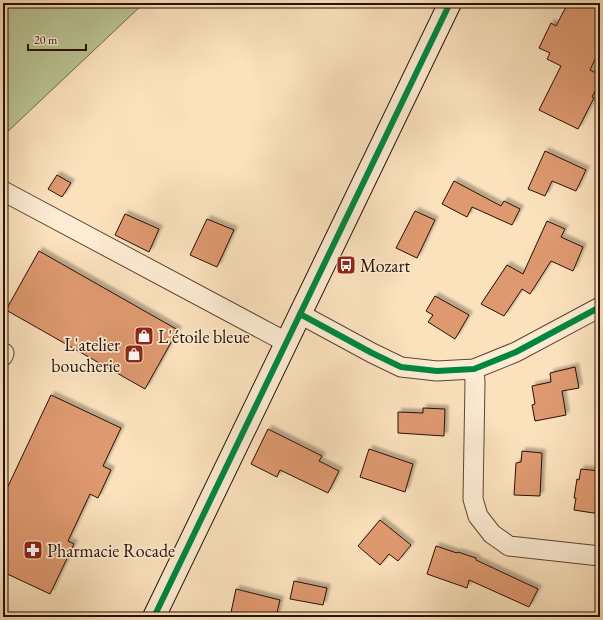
<svg xmlns="http://www.w3.org/2000/svg" width="603" height="620" viewBox="0 0 603 620" font-family="'EB Garamond',serif">
  <style>
    .green { fill: #bac494; stroke: #726a4b }
    .building { fill: #df9970; stroke: #291002; filter: url(#shadow) }
    .lines { fill: none; stroke-linecap: round; stroke-linejoin: round }
    .street-casing { stroke: #5e4431; stroke-width: 21 }
    .secondary-casing { stroke: #291002; stroke-width: 24 }
    .street { stroke: #fcecd4; stroke-width: 19 }
    .secondary { stroke: #fcecd4; stroke-width: 22 }
    .cycleway-casing { stroke: #fcecd4; stroke-width: 8 }
    .cycleway { stroke: #00873e; stroke-width: 6 }
    .labels { text-anchor: middle; dominant-baseline: central; stroke-width: 3.5; stroke-linejoin: round; paint-order: stroke }
    .poi-label { font-size: 18px; fill: #291002; stroke: #fcecd4; text-anchor: start }
  </style>
  <defs>
    <filter id="shadow"><feDropShadow dx="3.5" dy="-3.5" stdDeviation="1" flood-color="#0004"/></filter>
  </defs>
  <rect width="100%" height="100%" fill="#fbe2bd"/>
  <filter id="stains"><feTurbulence type="fractalNoise" baseFrequency=".005" numOctaves="4"/><feColorMatrix values="0 0 0 0 .2 0 0 0 0 .09 0 0 0 0 .02 0 0 0 .5 -.17"/></filter>
  <radialGradient id="worn" r=".72"><stop offset=".6" stop-color="#630" stop-opacity="0"/><stop offset="1" stop-color="#630" stop-opacity=".3"/></radialGradient>
  <polygon class="green" points="3,3 144,3 3,136"/>
  <g class="building">
    <polygon points="568,3 600,3 600,48 590,70 600,75 600,82 592,97 594,98 578,129 539,110 561,66 547,59 550,53 539,48 551,23 556,26"/>
    <polygon points="545,151 586,170 576,191 552,181 545,196 528,189"/>
    <polygon points="57,175 71,183 62,197 48,189"/>
    <polygon points="454,181 501,206 504,201 520,209 512,225 472,207 467,217 442,204"/>
    <polygon points="415,211 435,220 417,258 396,248"/>
    <polygon points="125,214 159,229 149,252 115,235"/>
    <polygon points="207,219 234,230 217,267 190,255"/>
    <polygon points="547,221 565,229 561,237 583,247 573,271 551,261 530,294 522,289 504,316 481,304 507,265 523,274"/>
    <polygon points="39,251 178,330 145,389 6,310"/>
    <polygon points="435,296 469,315 455,339 428,322 433,315 426,311"/>
    <polygon points="575,367 579,388 562,391 566,415 535,421 532,405 535,404 532,386 551,382 550,373"/>
    <polygon points="51,395 121,428 103,466 111,470 98,498 90,494 68,541 74,544 50,594 3,572 3,497"/>
    <polygon points="423,408 445,409 444,436 398,433 398,412 423,413"/>
    <polygon points="268,429 322,456 319,461 339,471 328,493 280,470 277,477 251,464"/>
    <polygon points="369,449 413,464 405,492 360,477"/>
    <polygon points="522,451 542,453 540,496 514,495 516,463 521,462"/>
    <polygon points="581,469 600,471 600,514 574,510 576,498 574,498 577,479 579,480"/>
    <polygon points="380,520 411,545 398,561 389,554 380,565 358,546"/>
    <polygon points="436,546 457,553 458,552 476,558 476,560 538,589 529,607 469,580 467,588 427,574"/>
    <polygon points="294,581 327,588 323,605 290,599"/>
    <polygon points="236,589 280,600 276,617 230,617"/>
  </g>
  <g class="lines">
    <defs>
      <g id="street">
        <polyline points="3,191 286,342"/>
        <polyline points="300,314 372,353 401,367 437,371 474,369 516,352 600,307"/>
        <polyline points="3,356 4,353"/>
        <polyline points="474,369 475,382 473,499 478,516 492,534 509,546 600,556"/>
      </g>
      <polyline id="secondary" points="154,617 450,3"/>
    </defs>
    <use href="#street" class="street-casing"/>
    <use href="#secondary" class="secondary-casing"/>
    <use href="#street" class="street"/>
    <use href="#secondary" class="secondary"/>
    <defs>
      <g id="cycleway">
        <polyline points="300,314 372,353 401,367 437,371 474,369 516,352 600,307"/>
        <polyline points="154,617 450,3"/>
      </g>
    </defs>
    <use href="#cycleway" class="cycleway-casing"/>
    <use href="#cycleway" class="cycleway"/>
  </g>
  <defs>
    <symbol id="bus-square" viewBox="-11 -11 22 22"><rect x="-9" y="-9" width="18" height="18" rx="4" fill="#8f2418" stroke="#fcecd4"/><path d="M-5-6H5V4H4V6H2V4H-2V6H-4V4H-5ZM-3.5-4V0h7V-4ZM-3.5 1.2v1.5H-2V1.2ZM2 1.2v1.5H3.5V1.2Z" fill="#fff"/></symbol>
    <symbol id="shop-square" viewBox="-11 -11 22 22"><rect x="-9" y="-9" width="18" height="18" rx="4" fill="#8f2418" stroke="#fcecd4"/><path d="M-5-2.5h2.3a2.7 3.5 0 0 1 5.4 0H5L5.5 6h-11ZM-1.5-2.5h3a1.5 2.3 0 0 0-3 0Z" fill="#fff"/></symbol>
    <symbol id="pharmacy-square" viewBox="-11 -11 22 22"><rect x="-9" y="-9" width="18" height="18" rx="4" fill="#8f2418" stroke="#fcecd4"/><path d="M-2-6h4v4h4v4h-4v4h-4v-4h-4v-4h4Z" fill="#fff"/></symbol>
  </defs>
  <g fill-rule="evenodd">
    <use href="#bus-square" x="335" y="254" width="22" height="22"/>
    <use href="#shop-square" x="133" y="325" width="22" height="22"/>
    <use href="#shop-square" x="123" y="343" width="22" height="22"/>
    <use href="#pharmacy-square" x="22" y="539" width="22" height="22"/>
  </g>
  <g class="labels">
    <g class="poi-label">
      <text x="360" y="265">Mozart</text>
      <text x="158" y="336">L'étoile bleue</text>
      <text x="120" y="344" text-anchor="end">L'atelier<tspan x="120" dy="21">boucherie</tspan></text>
      <text x="47" y="550">Pharmacie Rocade</text>
    </g>
  </g>
  <rect width="603" height="620" fill="none" stroke="#fbe2bd" stroke-width="16"/>
  <rect x="4" y="4" width="595" height="612" fill="none" stroke="#291002" stroke-width="2"/>
  <rect x="8" y="8" width="587" height="604" fill="none" stroke="#291002"/>
  <path d="M28 44v6h58v-6" fill="none" stroke="#291002" stroke-width="2"/>
  <text x="34" y="44" font-size="12" fill="#291002" stroke="#fcecd4" stroke-width="3" paint-order="stroke">20 m</text>
  <rect width="100%" height="100%" filter="url(#stains)"/>
  <rect width="100%" height="100%" fill="url(#worn)"/>
</svg>
